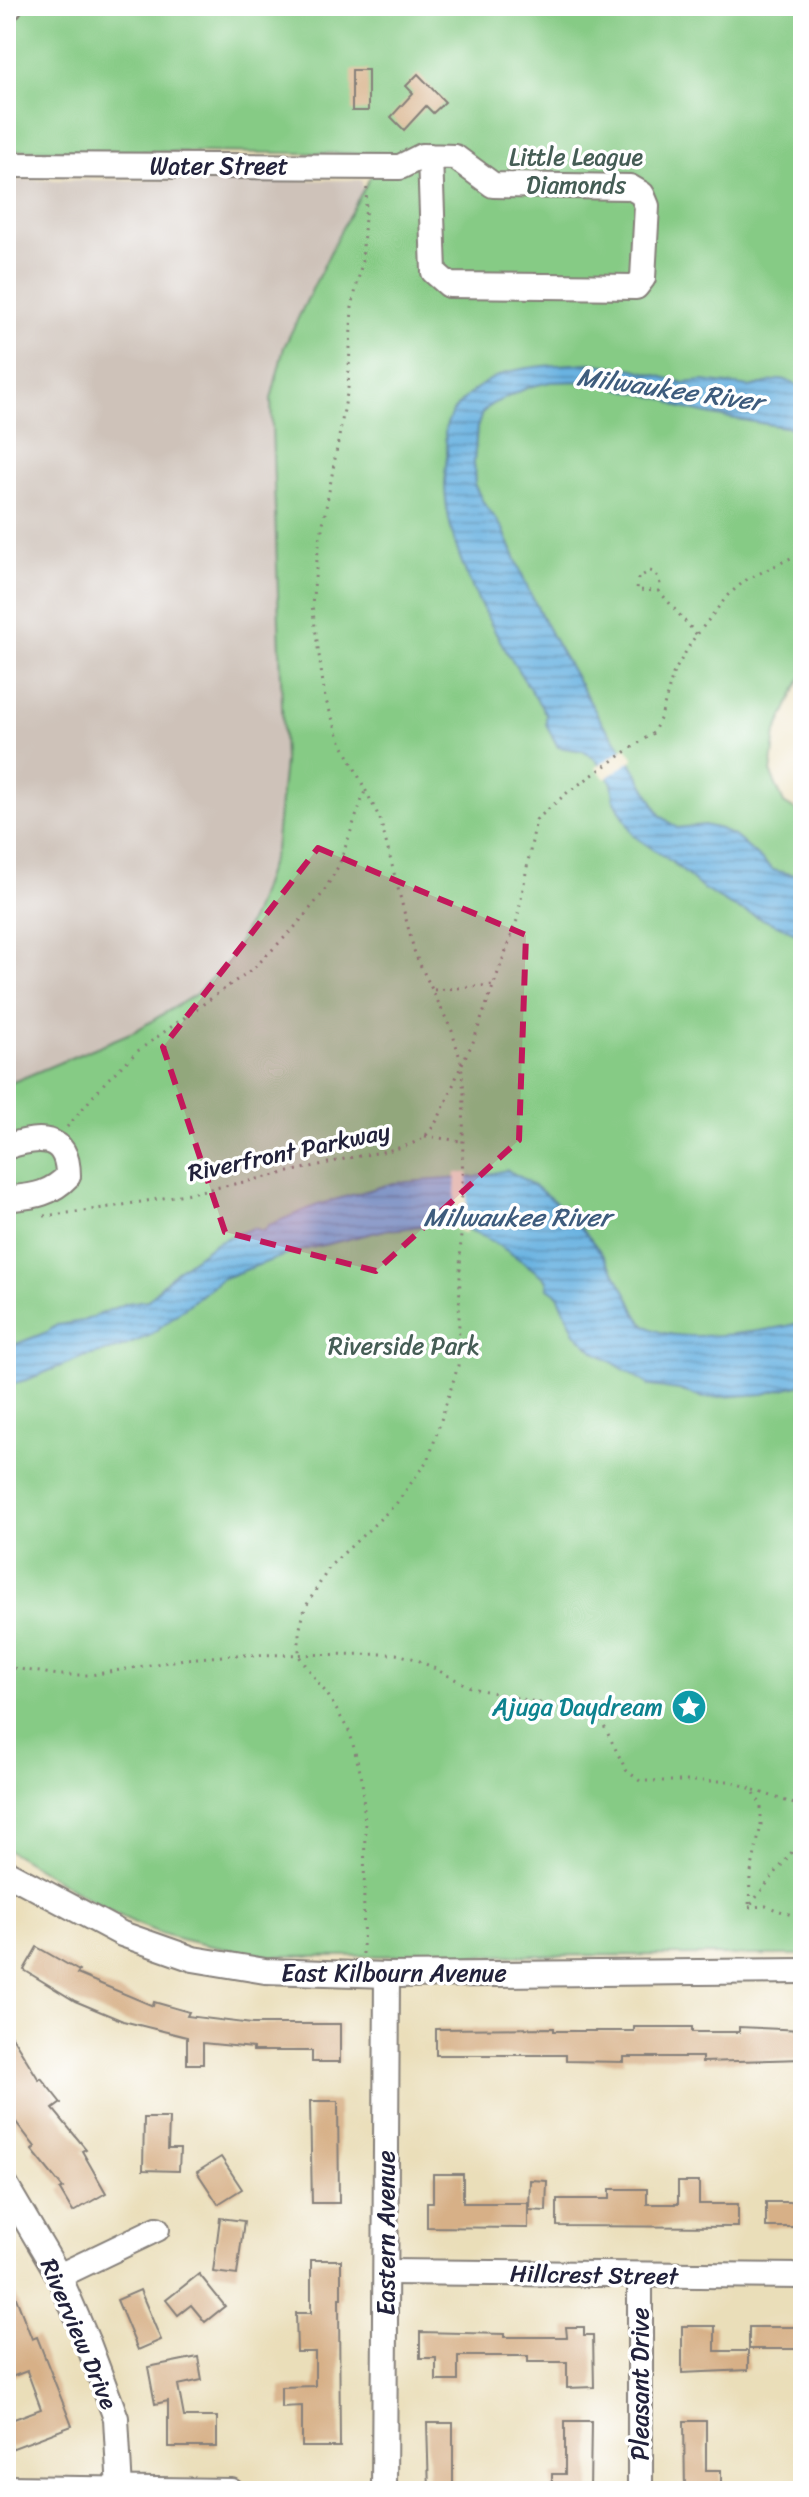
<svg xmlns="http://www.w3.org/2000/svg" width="809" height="2497" viewBox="0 0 809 2497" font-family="Sriracha,sans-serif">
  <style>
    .industrial { fill: #cec2b9 }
    .park { fill: #86cb85; stroke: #547660; stroke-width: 2 }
    .water { fill: url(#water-rules); stroke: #466a8e; stroke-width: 2 }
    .pier { fill: #eadeb9 }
    .building { fill: #d7b087 }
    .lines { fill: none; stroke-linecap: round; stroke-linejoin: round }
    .minor-casing { stroke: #86807a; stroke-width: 28 }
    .path { stroke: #86807a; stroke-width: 3; stroke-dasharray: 2 6; stroke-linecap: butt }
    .minor { stroke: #fff; stroke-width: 24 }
    .marked { fill: #c2185b; fill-opacity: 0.2; stroke: #c2185b; stroke-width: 6; stroke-dasharray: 16 10; stroke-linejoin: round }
    .labels { text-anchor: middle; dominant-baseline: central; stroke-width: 7; stroke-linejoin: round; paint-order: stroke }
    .park-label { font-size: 24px; fill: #455d55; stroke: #fff }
    .street-label { font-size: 24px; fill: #22223b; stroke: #fff }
    .culture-label { font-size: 24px; fill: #0d838f; stroke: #fff; text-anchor: end }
    .water-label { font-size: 26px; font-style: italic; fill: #3e5c7d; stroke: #fff }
  </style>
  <defs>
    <pattern id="water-rules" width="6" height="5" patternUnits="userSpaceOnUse" patternTransform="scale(2)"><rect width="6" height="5" fill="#69b2e1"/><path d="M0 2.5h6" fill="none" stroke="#5690b8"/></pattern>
  </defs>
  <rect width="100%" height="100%" fill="#fff"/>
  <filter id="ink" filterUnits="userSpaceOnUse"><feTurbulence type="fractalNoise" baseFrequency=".0125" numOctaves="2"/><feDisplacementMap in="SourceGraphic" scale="16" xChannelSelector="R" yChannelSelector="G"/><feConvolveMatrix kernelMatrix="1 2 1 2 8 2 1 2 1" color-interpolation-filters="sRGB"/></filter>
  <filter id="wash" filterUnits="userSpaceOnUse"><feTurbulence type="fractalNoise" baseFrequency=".006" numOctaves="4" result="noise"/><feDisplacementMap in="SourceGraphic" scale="32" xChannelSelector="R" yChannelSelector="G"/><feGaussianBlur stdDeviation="1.8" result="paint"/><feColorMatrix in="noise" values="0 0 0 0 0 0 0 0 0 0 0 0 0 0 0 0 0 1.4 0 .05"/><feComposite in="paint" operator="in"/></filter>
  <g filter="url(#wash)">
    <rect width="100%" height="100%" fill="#eadeb9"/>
    <polygon class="industrial" points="6,180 362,180 363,191 284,347 272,446 284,762 275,850 253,914 231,958 196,994 135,1031 6,1085"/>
    <path class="park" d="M6 6H803V674L776 732 771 774 784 803 803 815V1955L271 1956C235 1951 198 1945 163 1934 107 1915 57 1878 6 1849V1085L135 1031 196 994 231 958 253 914 275 850 284 762 271 399 284 347 342 228 383 154 6 150Z"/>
    <g class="water">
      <path d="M588 363 634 369 684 383 703 381 750 387 782 379 803 387V430L712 415 679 407 665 399 586 381 550 382 529 387 492 404 482 413 477 428 474 463 475 486 482 500 503 529 529 591 553 638 601 721 629 758 660 815 677 828 704 825 720 829 737 838 773 870 803 877V936L734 907 703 889 672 862 634 836 614 799 612 783 596 760 584 751 558 747 546 724V714C501 644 432 542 447 457 448 449 445 441 445 433 447 410 469 393 486 382 515 364 555 366 588 363Z"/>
      <path d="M507 1170C558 1195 597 1241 625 1290 632 1301 635 1318 647 1326 676 1346 769 1331 803 1322V1384L763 1394 704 1398 679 1390 651 1386 594 1351 575 1333 558 1295 548 1288 547 1280C523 1261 481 1230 451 1224 431 1220 409 1231 389 1229L291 1253 221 1279 149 1336 117 1349 83 1357 29 1379 6 1386V1348L47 1332 57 1325 83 1321 127 1303 148 1300 175 1272 217 1242 253 1228 264 1231 269 1225 320 1204 394 1183 476 1177Z"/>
    </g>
    <g class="pier">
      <polygon points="626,747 634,759 605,779 596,767"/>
      <polygon points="456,1173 468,1173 466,1234 454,1229"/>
    </g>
    <g id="blocks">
      <g class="building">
        <rect x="352" y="70" width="16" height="41"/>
        <polygon points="418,74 445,102 433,113 426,106 404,130 391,117 413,93 406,86"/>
        <polygon points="37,1947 79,1971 77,1974 153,2006 154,2002 189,2012 187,2016 252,2024 340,2024 340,2062 312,2062 312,2051 253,2051 253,2048 203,2043 203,2064 187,2064 187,2037 123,2021 75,2001 24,1970"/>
        <polygon points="6,2027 39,2080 41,2078 61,2103 53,2109 86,2149 82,2151 106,2193 73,2212 60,2190 63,2188 32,2150 35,2147 6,2109"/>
        <polygon points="634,2027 692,2027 692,2032 739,2032 739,2027 803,2030 803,2059 702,2062 702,2057 624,2057 624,2062 566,2061 566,2055 436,2055 436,2029 554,2028 554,2031 634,2031"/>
        <polygon points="310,2101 338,2101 339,2203 312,2203"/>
        <polygon points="144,2118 169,2118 168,2149 180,2149 179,2171 143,2170"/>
        <polygon points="221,2157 242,2189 218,2204 197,2172"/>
        <polygon points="433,2174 463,2174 463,2203 528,2203 528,2228 427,2227 427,2202 433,2202"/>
        <polygon points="530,2180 547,2181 546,2211 529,2210"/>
        <polygon points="678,2182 699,2182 699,2204 738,2204 738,2227 557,2226 557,2199 610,2199 610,2189 647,2189 647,2204 678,2204"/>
        <rect x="766" y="2202" width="36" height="25"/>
        <polygon points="220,2218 244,2221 237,2275 213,2272"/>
        <polygon points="311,2260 341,2260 341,2298 339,2298 340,2447 302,2447 302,2406 281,2407 281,2387 315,2386 315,2352 297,2352 296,2313 311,2313"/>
        <polygon points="199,2274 225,2306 205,2322 191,2305 178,2315 166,2300"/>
        <polygon points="7,2275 32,2339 37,2337 72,2426 11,2449 6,2435 6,2422 41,2409 27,2371 6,2379"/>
        <polygon points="140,2290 161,2340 138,2350 117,2300"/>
        <polygon points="682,2326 715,2326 715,2351 748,2351 748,2370 682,2373"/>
        <polygon points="566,2327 584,2327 584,2335 593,2335 594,2387 567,2388 567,2362 528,2362 528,2356 458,2356 458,2381 436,2381 436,2358 420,2358 420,2332 504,2334 504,2337 567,2337"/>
        <rect x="749" y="2327" width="54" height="22"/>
        <polygon points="198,2357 202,2380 178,2385 184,2417 217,2417 217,2447 168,2447 168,2401 155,2404 148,2367"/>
        <polygon points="565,2421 591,2421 590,2491 552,2491 552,2474 565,2474"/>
        <polygon points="684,2421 706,2421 706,2470 721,2470 721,2491 685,2491"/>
        <polygon points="427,2423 453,2423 453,2491 429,2491"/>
      </g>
    </g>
  </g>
  <g filter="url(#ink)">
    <use href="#blocks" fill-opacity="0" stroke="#86807a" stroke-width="2"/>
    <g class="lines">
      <defs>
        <g id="minor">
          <polyline points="6,11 10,6"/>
          <polyline points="6,165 400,167 422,156 455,157 493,185 630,187 642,194 647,206 643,278 636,287 449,285 434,272 430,156"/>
          <path d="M6 1147C38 1136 68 1133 68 1176 49 1196 31 1196 6 1199"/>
          <polyline points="6,1872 122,1934 193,1959 265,1971 387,1975 803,1971"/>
          <polyline points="6,2186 59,2276 88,2343 116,2418 120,2491"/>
          <polyline points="386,2272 803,2276"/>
          <polyline points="59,2276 157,2229"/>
          <polyline points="640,2276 640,2491"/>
          <polyline points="6,2488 231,2491"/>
          <polyline points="384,2491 387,1975"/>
        </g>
      </defs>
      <use href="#minor" class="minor-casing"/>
      <g class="path">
        <polyline points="659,591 637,590 638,578 650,571 656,573 660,584 659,591 697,635"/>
        <polyline points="434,990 494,985"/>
        <polyline points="67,1127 107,1080 139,1050 255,967 294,928 323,893 339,865 365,791"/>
        <polyline points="425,1136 461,1141"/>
        <path d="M44 1216C147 1204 249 1182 349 1158 368 1154 411 1149 425 1136 445 1118 456 1069 472 1045L517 920 536 820 568 792 653 733 661 717 673 674 692 641 728 595 746 580 803 552"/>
        <polyline points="6,1667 59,1675 91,1675 185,1659 235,1655 396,1654 416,1659 472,1688 590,1714 604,1726 626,1770 640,1781 731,1781 752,1789 761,1805 761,1825 750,1877 749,1907"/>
        <polyline points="754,1790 803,1807"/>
        <polyline points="751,1904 803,1838"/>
        <polyline points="749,1907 766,1906 803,1919"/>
        <polyline points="363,1954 365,1827 362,1779 350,1733 329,1697 299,1656 299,1632 305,1608 330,1566 396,1504 429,1458 458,1366 464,1093 461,1062 452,1031 415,954 380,819 339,737 325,698 312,605 318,551 348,388 352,307 362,262 367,187"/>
      </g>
      <use href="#minor" class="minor"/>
    </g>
  </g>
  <path class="marked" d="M318 848 526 935 519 1140 376 1271 225 1232 163 1047Z"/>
  <defs>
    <symbol id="sight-disc" viewBox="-11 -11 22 22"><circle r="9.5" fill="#0f9aa8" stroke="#fff"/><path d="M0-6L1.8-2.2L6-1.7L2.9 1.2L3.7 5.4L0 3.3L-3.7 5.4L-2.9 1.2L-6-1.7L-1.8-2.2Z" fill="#fff"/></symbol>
  </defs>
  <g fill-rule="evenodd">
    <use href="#sight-disc" x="669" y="1687" width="40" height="40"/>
  </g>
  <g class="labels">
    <g class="park-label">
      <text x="576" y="157">Little League<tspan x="576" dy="28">Diamonds</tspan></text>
      <text x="404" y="1346">Riverside Park</text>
    </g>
    <g class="street-label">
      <text x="219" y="166">Water Street</text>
      <text transform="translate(289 1152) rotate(-12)">Riverfront Parkway</text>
      <text x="394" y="1973">East Kilbourn Avenue</text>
      <text transform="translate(386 2233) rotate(-90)">Eastern Avenue</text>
      <text transform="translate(594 2275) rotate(1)">Hillcrest Street</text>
      <text transform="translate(79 2334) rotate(67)">Riverview Drive</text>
      <text transform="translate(640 2384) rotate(-90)">Pleasant Drive</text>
    </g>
    <g class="culture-label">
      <text x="663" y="1707">Ajuga Daydream</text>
    </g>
    <g class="water-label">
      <text transform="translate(670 389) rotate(8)">Milwaukee River</text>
      <text x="517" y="1217">Milwaukee River</text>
    </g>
  </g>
  <rect width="809" height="2497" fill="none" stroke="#fff" stroke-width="32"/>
</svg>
